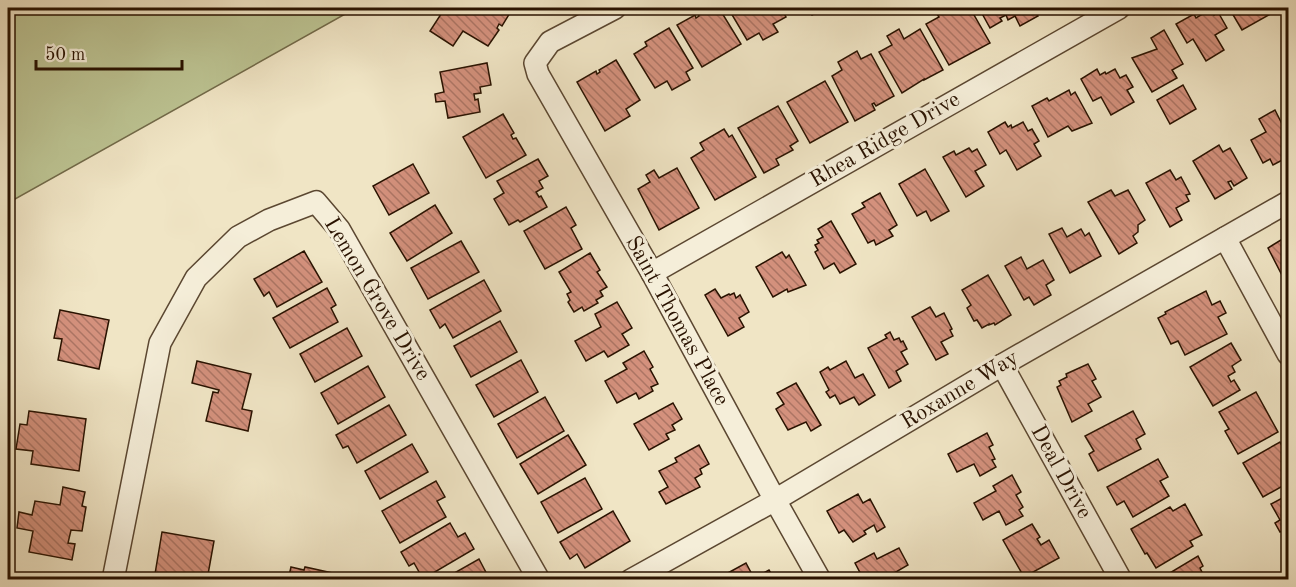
<svg xmlns="http://www.w3.org/2000/svg" width="1296" height="587" viewBox="0 0 1296 587" font-family="'Old Standard TT',serif">
  <style>
    .grass { fill: #bcc392; stroke: #726a49; stroke-width: 1.5 }
    .building { fill: url(#building-back-hatch); stroke: #291200; stroke-width: 1.5 }
    .lines { fill: none; stroke-linecap: round; stroke-linejoin: round }
    .minor-casing { stroke: #5b4731; stroke-width: 24 }
    .minor { stroke: #f5eed9; stroke-width: 21 }
    .labels { text-anchor: middle; dominant-baseline: central; stroke-width: 6; stroke-linejoin: round; paint-order: stroke }
    .street-label { font-size: 22px; fill: #291200; stroke: #f5eed9 }
  </style>
  <defs>
    <pattern id="building-back-hatch" width="6" height="6" patternUnits="userSpaceOnUse" patternTransform="scale(1.5)"><rect width="6" height="6" fill="#d4917d"/><path d="M-1 5l2 2M0 0l6 6M5-1l2 2" fill="none" stroke="#ac7564"/></pattern>
  </defs>
  <rect width="100%" height="100%" fill="#f0e5c5"/>
  <filter id="stains"><feTurbulence type="fractalNoise" baseFrequency=".00333" numOctaves="4"/><feColorMatrix values="0 0 0 0 .2 0 0 0 0 .09 0 0 0 0 .02 0 0 0 .5 -.17"/></filter>
  <radialGradient id="worn" r=".72"><stop offset=".6" stop-color="#630" stop-opacity="0"/><stop offset="1" stop-color="#630" stop-opacity=".3"/></radialGradient>
  <polygon class="grass" points="8,8 356,8 8,203"/>
  <g class="building">
    <polygon points="448,8 513,8 502,26 499,24 497,28 499,30 488,46 463,31 453,46 430,31 443,11 448,14 450,10"/>
    <polygon points="708,8 719,8 741,44 702,67 677,25 695,15 696,18 699,16 698,14"/>
    <polygon points="728,8 781,8 786,17 773,24 778,32 763,40 759,33 747,40"/>
    <polygon points="789,8 805,8 793,14"/>
    <polygon points="807,8 825,8 812,15"/>
    <polygon points="937,8 970,8 990,43 949,65 926,24 939,17 934,9"/>
    <polygon points="979,8 1033,8 1038,16 1020,26 1015,16 1008,20 1006,15 1000,18 1002,21 990,28"/>
    <polygon points="1229,8 1281,8 1242,30"/>
    <polygon points="1211,9 1214,15 1218,12 1227,28 1215,35 1224,50 1206,61 1193,39 1187,43 1176,24 1194,14 1196,18"/>
    <polygon points="669,28 693,68 686,72 690,80 672,90 667,81 655,88 634,54 647,46 645,42"/>
    <polygon points="899,29 904,39 920,29 943,70 924,80 924,79 902,93 879,52 892,45 887,36"/>
    <polygon points="1164,30 1183,64 1172,70 1177,78 1152,92 1132,58 1157,49 1151,38"/>
    <polygon points="857,51 861,59 871,54 894,96 876,106 874,103 872,104 875,110 855,121 832,76 842,70 838,62"/>
    <polygon points="616,60 640,100 626,109 630,116 605,131 577,82 596,71 597,74 600,72 599,70"/>
    <polygon points="487,63 491,85 480,87 481,93 474,94 475,100 478,99 480,112 448,118 445,101 436,102 435,94 444,92 440,72"/>
    <polygon points="1097,69 1100,75 1105,72 1106,74 1115,69 1120,78 1126,75 1133,87 1127,90 1134,102 1111,115 1101,97 1093,101 1081,79"/>
    <polygon points="825,81 848,122 810,143 787,102"/>
    <polygon points="1183,85 1196,109 1170,124 1157,100"/>
    <polygon points="1069,90 1071,95 1075,92 1092,123 1072,131 1068,126 1048,137 1032,106 1047,98 1049,101"/>
    <polygon points="778,106 798,141 790,146 793,150 776,159 779,165 764,173 738,128"/>
    <polygon points="1275,110 1288,136 1288,147 1286,148 1288,157 1273,165 1270,159 1263,163 1251,140 1266,132 1259,119"/>
    <polygon points="503,114 514,133 511,135 513,139 516,138 526,155 486,178 463,137"/>
    <polygon points="1005,122 1008,127 1011,125 1012,128 1023,122 1028,131 1032,129 1039,141 1034,144 1041,156 1017,170 1006,150 1000,154 988,132"/>
    <polygon points="724,129 729,137 732,135 756,177 715,200 691,158 704,150 700,143"/>
    <polygon points="1219,145 1223,152 1230,148 1247,178 1234,186 1231,181 1228,182 1232,189 1215,199 1193,161"/>
    <polygon points="969,148 972,152 977,149 986,165 975,171 984,186 966,197 943,157 954,151 956,155"/>
    <polygon points="538,159 548,176 539,181 543,188 536,192 539,197 541,196 547,207 520,222 518,220 509,225 494,199 504,193 497,181"/>
    <polygon points="413,164 429,193 389,215 373,186"/>
    <polygon points="677,168 699,208 659,230 638,189 650,182 646,175 654,170 659,178"/>
    <polygon points="925,169 949,211 931,221 926,211 917,216 899,184"/>
    <polygon points="1170,170 1176,180 1181,177 1190,194 1186,195 1189,201 1176,208 1182,220 1170,227 1146,183"/>
    <polygon points="1111,190 1115,196 1128,190 1145,220 1138,225 1138,232 1133,236 1137,243 1119,254 1088,202"/>
    <polygon points="880,193 897,225 889,230 893,236 876,245 874,240 868,243 852,214 865,207 862,203"/>
    <polygon points="435,205 452,233 407,261 390,233"/>
    <polygon points="566,207 576,225 571,228 582,249 545,269 524,231"/>
    <polygon points="831,221 856,264 840,273 834,263 824,269 815,252 818,250 815,245 819,243 817,240 823,237 818,229"/>
    <polygon points="1062,228 1067,237 1081,229 1085,236 1089,233 1101,256 1070,273 1049,234"/>
    <polygon points="1284,238 1288,245 1288,287 1268,248"/>
    <polygon points="461,241 479,272 428,299 411,268"/>
    <polygon points="304,251 322,282 277,307 269,292 264,296 254,279"/>
    <polygon points="782,252 786,258 789,255 806,285 788,292 787,289 773,297 756,267"/>
    <polygon points="590,253 600,270 597,272 607,287 600,291 603,296 596,300 598,303 584,311 582,307 574,312 568,302 570,300 567,294 571,292 559,272"/>
    <polygon points="1021,257 1027,269 1043,260 1054,280 1046,285 1051,295 1034,305 1029,297 1024,300 1005,266"/>
    <polygon points="988,275 1011,315 995,325 994,323 989,325 989,324 982,328 977,320 974,321 967,308 971,305 962,290"/>
    <polygon points="484,280 501,311 453,338 445,324 440,328 430,310"/>
    <polygon points="327,288 336,305 331,308 338,322 290,348 273,318"/>
    <polygon points="715,289 721,298 729,294 730,295 734,293 736,298 740,295 749,312 739,318 744,327 728,336 705,295"/>
    <polygon points="1206,291 1212,305 1220,301 1226,313 1218,317 1227,334 1185,355 1178,341 1171,344 1158,318 1166,314 1165,312"/>
    <polygon points="617,302 632,328 622,334 629,345 608,357 604,351 586,361 575,341 601,327 595,314"/>
    <polygon points="930,307 936,317 944,313 952,329 950,330 953,336 941,342 948,354 936,360 912,317"/>
    <polygon points="60,310 109,320 99,369 58,360 62,339 54,338"/>
    <polygon points="500,321 517,352 471,377 454,346"/>
    <polygon points="347,328 362,356 315,382 300,354"/>
    <polygon points="890,332 894,340 899,338 901,342 903,341 907,349 901,352 908,364 896,371 901,381 889,388 868,348 887,338 885,335"/>
    <polygon points="1231,343 1241,360 1232,366 1235,372 1228,376 1231,382 1234,380 1240,390 1213,406 1190,367"/>
    <polygon points="644,351 653,367 650,369 658,384 651,387 653,391 639,399 636,393 617,403 605,381 627,369 623,363"/>
    <polygon points="521,360 538,392 494,417 476,385"/>
    <polygon points="197,361 251,374 242,409 252,411 248,431 206,421 213,392 218,393 219,390 192,383"/>
    <polygon points="846,361 855,378 863,374 875,395 859,405 854,397 840,404 835,395 830,398 826,392 829,390 820,372 828,367 830,370"/>
    <polygon points="1088,364 1096,379 1092,381 1101,397 1088,404 1092,411 1072,422 1057,387 1061,385 1059,381 1067,377 1066,374"/>
    <polygon points="368,366 385,397 338,424 321,393"/>
    <polygon points="796,383 821,425 811,431 806,422 788,430 776,409 784,404 777,393"/>
    <polygon points="1256,392 1278,432 1238,454 1225,431 1229,429 1219,412"/>
    <polygon points="545,397 564,431 517,458 498,424"/>
    <polygon points="673,403 682,419 672,425 675,430 666,434 669,439 649,450 634,424"/>
    <polygon points="389,405 406,435 357,463 348,446 343,448 336,435"/>
    <polygon points="29,411 86,419 79,471 31,464 33,451 16,449 20,424 27,425"/>
    <polygon points="1133,411 1145,434 1136,439 1141,449 1098,471 1089,454 1094,451 1085,436"/>
    <polygon points="987,433 993,445 989,447 995,459 992,460 996,467 980,476 974,464 957,472 948,454"/>
    <polygon points="568,435 586,465 538,494 520,464"/>
    <polygon points="1280,442 1286,453 1284,455 1287,461 1288,460 1288,483 1263,497 1243,463"/>
    <polygon points="412,444 428,472 380,499 365,471"/>
    <polygon points="699,445 709,464 700,469 702,474 695,478 700,487 666,504 659,492 668,487 659,471 677,462 675,458"/>
    <polygon points="1158,459 1168,477 1160,481 1169,496 1133,517 1124,501 1117,505 1107,487"/>
    <polygon points="1012,475 1021,492 1016,495 1023,507 1019,510 1023,516 1006,525 999,511 983,520 974,503 996,491 993,486"/>
    <polygon points="585,478 602,509 558,533 541,502"/>
    <polygon points="436,481 445,497 437,501 446,517 400,543 382,511"/>
    <polygon points="63,487 85,492 82,506 86,507 82,531 71,530 68,543 75,544 72,560 29,552 33,531 17,528 19,512 32,515 35,501 60,505"/>
    <polygon points="858,494 863,503 870,499 885,527 877,532 874,525 864,531 866,534 853,542 844,530 839,533 827,511"/>
    <polygon points="1288,495 1288,534 1286,529 1280,532 1275,523 1280,520 1271,504"/>
    <polygon points="1185,504 1202,535 1190,541 1193,546 1156,568 1147,553 1145,554 1131,529 1170,507 1173,511"/>
    <polygon points="613,511 630,541 585,568 577,554 570,559 560,542"/>
    <polygon points="450,523 458,537 465,533 474,549 423,579 414,563 409,566 401,552"/>
    <polygon points="1032,524 1040,537 1037,539 1041,545 1049,540 1059,558 1024,577 1003,540"/>
    <polygon points="162,532 214,541 207,580 154,580"/>
    <polygon points="899,548 908,565 894,573 897,580 870,580 869,578 864,580 855,563 874,553 877,559"/>
    <polygon points="1198,556 1203,566 1200,568 1206,580 1158,580"/>
    <polygon points="479,559 490,580 442,580"/>
    <polygon points="746,563 754,578 769,570 775,580 715,580"/>
    <polygon points="291,567 304,570 305,567 342,575 341,580 288,580"/>
    <polygon points="1066,573 1070,580 1054,580"/>
  </g>
  <g class="lines">
    <defs>
      <g id="minor">
        <polyline points="615,8 550,42 535,63 538,74 652,273 775,500 820,580"/>
        <polyline points="1225,238 1288,354"/>
        <polyline points="652,273 1119,8"/>
        <polyline points="1002,365 1121,580"/>
        <polyline points="113,580 160,343 196,278 238,237 269,220 316,202 339,229 539,580"/>
        <polyline points="631,580 775,500 1002,365 1288,202"/>
      </g>
    </defs>
    <use href="#minor" class="minor-casing"/>
    <use href="#minor" class="minor"/>
  </g>
  <g class="labels">
    <g class="street-label">
      <text transform="translate(885 140) rotate(-30)">Rhea Ridge Drive</text>
      <text transform="translate(377 299) rotate(59)">Lemon Grove Drive</text>
      <text transform="translate(677 321) rotate(61)">Saint Thomas Place</text>
      <text transform="translate(960 390) rotate(-31)">Roxanne Way</text>
      <text transform="translate(1061 472) rotate(61)">Deal Drive</text>
    </g>
  </g>
  <rect width="1296" height="587" fill="none" stroke="#f0e5c5" stroke-width="30"/>
  <rect x="9" y="9" width="1278" height="569" fill="none" stroke="#291200" stroke-width="3"/>
  <rect x="15" y="15" width="1266" height="557" fill="none" stroke="#291200" stroke-width="1.5"/>
  <path d="M36 60v9h146v-9" fill="none" stroke="#291200" stroke-width="3"/>
  <text x="45" y="60" font-size="18" fill="#291200" stroke="#f5eed9" stroke-width="4.5" paint-order="stroke">50 m</text>
  <rect width="100%" height="100%" filter="url(#stains)"/>
  <rect width="100%" height="100%" fill="url(#worn)"/>
</svg>
